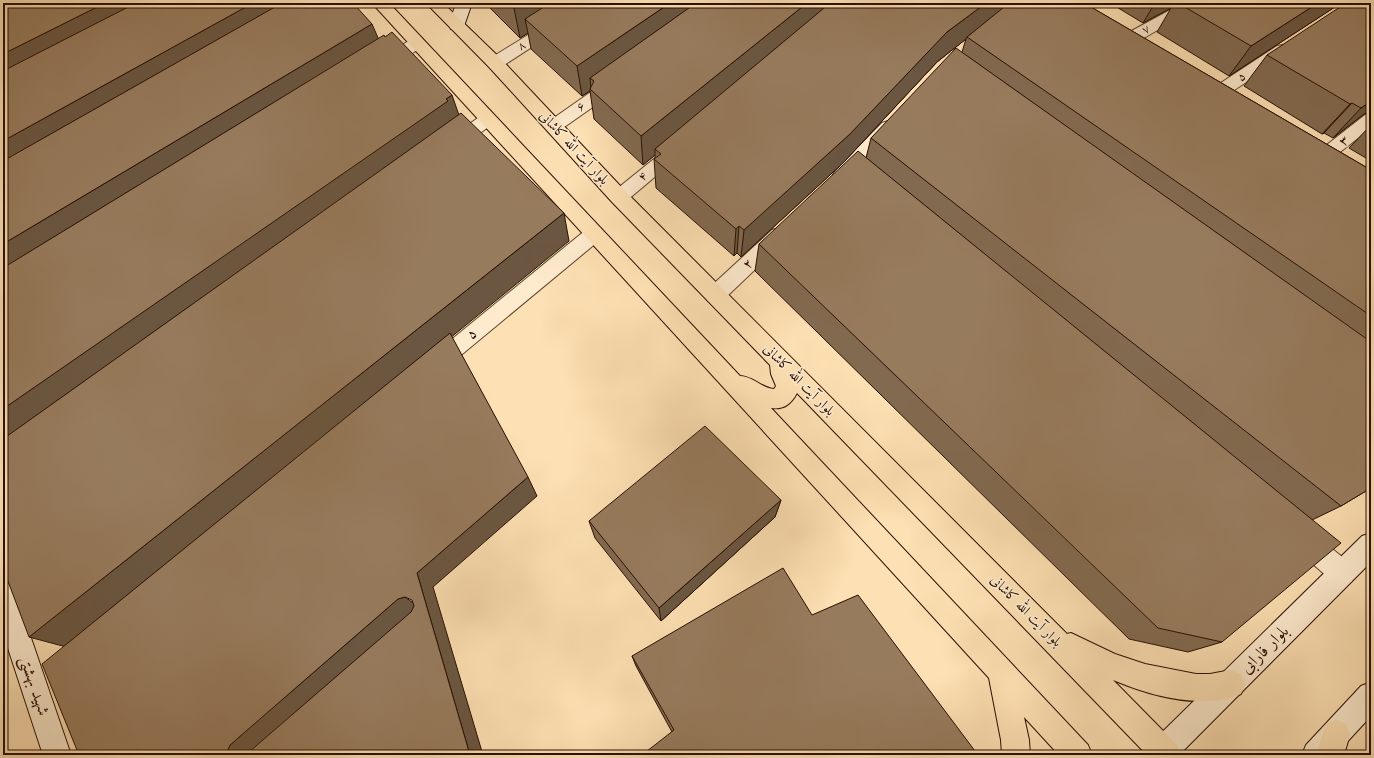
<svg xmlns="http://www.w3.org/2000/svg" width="1374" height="758" viewBox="0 0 1374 758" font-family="'Old Standard TT',Amiri,serif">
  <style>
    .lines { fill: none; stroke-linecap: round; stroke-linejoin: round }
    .minor-casing { stroke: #5d422d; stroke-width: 2 }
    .secondary-casing { stroke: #280e00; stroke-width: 2 }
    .primary-casing { stroke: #280e00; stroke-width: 2 }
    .minor { fill: #feebce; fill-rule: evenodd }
    .secondary { fill: #feebce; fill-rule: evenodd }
    .primary { fill: #fde0b3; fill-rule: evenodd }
    .wall { fill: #826a50; stroke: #280e00 }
    .shaded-wall { fill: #6a5641; stroke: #280e00 }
    .building { fill: #977b5d; stroke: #280e00; fill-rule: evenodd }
    .labels { text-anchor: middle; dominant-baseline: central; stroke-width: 3; stroke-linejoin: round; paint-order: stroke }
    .far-street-label { font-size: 12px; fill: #280e00; stroke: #feebce }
    .street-label { font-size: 14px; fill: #280e00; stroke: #feebce }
    .near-street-label { font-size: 17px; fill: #280e00; stroke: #feebce }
  </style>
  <rect width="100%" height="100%" fill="#fde0b3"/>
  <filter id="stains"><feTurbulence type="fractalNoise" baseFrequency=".005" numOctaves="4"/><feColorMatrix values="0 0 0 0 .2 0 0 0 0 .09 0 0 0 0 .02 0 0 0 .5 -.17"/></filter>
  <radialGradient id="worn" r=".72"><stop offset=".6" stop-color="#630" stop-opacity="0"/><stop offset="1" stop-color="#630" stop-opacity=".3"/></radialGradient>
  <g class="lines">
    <defs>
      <g id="minor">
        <polygon points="580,3 597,3 595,6 501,67 495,68 489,67 487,63 489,59"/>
        <polygon points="1183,3 1201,3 1199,6 1125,49 1119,50 1113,49 1111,45 1113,41"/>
        <polygon points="417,38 422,39 425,43 422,47 389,68 383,69 377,68 375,64 377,60 412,39"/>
        <polygon points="1283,45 1289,46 1291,50 1289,54 1216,102 1210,104 1204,102 1202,98 1204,94 1277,46"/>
        <polygon points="614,79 620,80 622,84 620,88 560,130 554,132 548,130 546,126 548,122 608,80"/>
        <polygon points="488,113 494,115 496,119 494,123 459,148 453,150 447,148 444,144 447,140 482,115"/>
        <polygon points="1371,113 1371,128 1322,166 1316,168 1310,166 1307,162 1310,158 1365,115"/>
        <polygon points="888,121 894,123 896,127 894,131 848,180 842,181 836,180 833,175 836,170 882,123"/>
        <polygon points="676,144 682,146 685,150 682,154 625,202 619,204 613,202 610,197 613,192 670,146"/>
        <polygon points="594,227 601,229 603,234 601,239 443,370 436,373 429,370 426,364 429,358 587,229"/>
        <polygon points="779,228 786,230 788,235 786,240 722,301 715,303 708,301 705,295 708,289 772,230"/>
        <polygon points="1302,528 1310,531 1351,564 1354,573 1351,582 1342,585 1333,582 1294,547 1290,539 1294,531"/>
      </g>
      <g id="secondary">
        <polygon points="456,3 472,3 463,29 457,30 451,29 449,25"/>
        <polygon points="1371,533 1371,562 1179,755 1145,755 1149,745 1362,536"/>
        <polygon points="3,581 12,585 16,594 71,755 43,755 3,633"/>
        <polygon points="1371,682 1371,716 1335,755 1302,755 1306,745 1361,686"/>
      </g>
      <g id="primary">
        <path d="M372 3H389L740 376C752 376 762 388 774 389L776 386 771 374 770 365 612 202 489 67 426 3H443L501 59 626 192 1067 634 1071 633 1115 654 1145 664 1196 674H1210L1231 670 1241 674 1245 684 1241 694C1201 710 1151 696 1113 680L1177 745 1181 755H1147L797 393C791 404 784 410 771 408L1088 745 1092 755H1059L1024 717 1029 740 1030 755H1002L1001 740 989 678Z"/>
        <polygon points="1336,720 1346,724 1350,734 1344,755 1316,755 1326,724"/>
      </g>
    </defs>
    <use href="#minor" class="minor-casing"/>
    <use href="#secondary" class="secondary-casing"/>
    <use href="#primary" class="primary-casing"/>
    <use href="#minor" class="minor"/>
    <use href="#secondary" class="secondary"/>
    <use href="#primary" class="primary"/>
  </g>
  <g class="wall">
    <polygon points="485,3 1084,3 1371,170 1371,488 1341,506 1312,520 1222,642 1188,652 1129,639 755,271 759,244 866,158 871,138 962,52 966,39 937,62 843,163 741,257 737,253 734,256 656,188 654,159 655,159 655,155 643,165 594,119 590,91 582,96 531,49 528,33 520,38"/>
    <polygon points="1110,3 1341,3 1229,76 1157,32 1171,8 1143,23"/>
    <polygon points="1371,3 1371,112 1364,114 1333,138 1324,133 1322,134 1244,86 1267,55"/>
    <polygon points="1371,125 1371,161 1349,148"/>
    <polygon points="781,500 775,517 661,621 595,538 589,521"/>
    <polygon points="812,615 672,732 636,666 632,656"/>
  </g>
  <g class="shaded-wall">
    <polygon points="105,3 186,3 3,98 3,54"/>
    <polygon points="253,3 322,3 3,187 3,141"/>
    <polygon points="521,3 577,3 525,19 528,33 520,38 514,8"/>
    <polygon points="670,3 713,3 594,81 590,78 591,89 590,89 590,91 582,96 577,66"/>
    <polygon points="807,3 840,3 655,149 655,155 643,165 641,136"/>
    <polygon points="986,3 1014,3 967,37 966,39 937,62 843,163 741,257 744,230 947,32"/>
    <polygon points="1155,3 1174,3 1171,8 1143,23"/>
    <polygon points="1318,3 1341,3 1229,76 1251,46"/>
    <polygon points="372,24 385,54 3,291 3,244"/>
    <polygon points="452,95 462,124 3,449 3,409"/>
    <polygon points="1371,101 1371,112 1364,114 1333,138 1361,108"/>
    <polygon points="1352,103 1324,133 1322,134 1350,104"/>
    <polygon points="564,213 569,241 70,648 29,637"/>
    <polygon points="739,226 737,253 734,256 736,229"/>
    <polygon points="528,477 537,496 433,587 483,755 470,755 417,573"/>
    <polygon points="781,500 775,517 661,621 659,608"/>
    <polygon points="405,597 423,610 258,755 227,752 230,745 398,599"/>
  </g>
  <g class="building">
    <polygon points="3,3 105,3 3,54"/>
    <polygon points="136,3 253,3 3,141 3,71"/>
    <polygon points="282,3 353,3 372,24 3,244 3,161"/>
    <polygon points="509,3 521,3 514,8"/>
    <polygon points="550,3 670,3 577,66 525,19"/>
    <polygon points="696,3 807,3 641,136 590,89 594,81 590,78"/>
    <polygon points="830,3 986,3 947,32 850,134 744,230 739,226 736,229 654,159 661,154 655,149"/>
    <polygon points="1009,3 1084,3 1371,170 1371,316 967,37"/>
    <polygon points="1178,3 1318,3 1251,46"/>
    <polygon points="1346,3 1371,3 1371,101 1361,108 1352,103 1350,104 1267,55"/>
    <polygon points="392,32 452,95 446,99 448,101 3,409 3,268 384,35 385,37"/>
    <polygon points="956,48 1371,342 1371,488 1341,506 871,138"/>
    <polygon points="461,113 564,213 29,637 3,568 3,439"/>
    <polygon points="858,151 1341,543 1222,642 1158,628 759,244"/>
    <path d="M450 333 528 477 417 573 470 755H79L42 664ZM405 597 412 600 414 606 411 612 249 752H227L230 745 398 599Z"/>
    <polygon points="705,426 781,500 659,608 589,521"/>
    <polygon points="783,568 812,615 858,595 978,755 642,755 674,730 632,656"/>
  </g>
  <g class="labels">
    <g class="far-street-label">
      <text transform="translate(1146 30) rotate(-29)">۷</text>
      <text transform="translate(522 46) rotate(-32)">۸</text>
      <text transform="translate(1242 77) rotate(-33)">۵</text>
      <text transform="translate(581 107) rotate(-36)">۶</text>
      <text transform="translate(643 177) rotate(-40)">۴</text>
    </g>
    <g class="street-label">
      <text transform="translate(1344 141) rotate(-38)">۳</text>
      <text transform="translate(574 148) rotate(47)">بلوار آیت الله کاشانی</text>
      <text transform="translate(748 264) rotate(-43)">۲</text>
      <text transform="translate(472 334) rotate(-40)">۵</text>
      <text transform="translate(799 380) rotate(45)">بلوار آیت الله کاشانی</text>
      <text transform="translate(1026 611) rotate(45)">بلوار آیت الله کاشانی</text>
    </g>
    <g class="near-street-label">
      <text transform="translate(1265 650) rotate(-45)">بلوار فارابی</text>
      <text transform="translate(34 686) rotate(71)">شهید بهشتی</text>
    </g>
  </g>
  <rect width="1374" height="758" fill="none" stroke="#fde0b3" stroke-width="16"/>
  <rect x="4" y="4" width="1366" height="750" fill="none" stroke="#280e00" stroke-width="2"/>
  <rect x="8" y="8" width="1358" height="742" fill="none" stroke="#280e00"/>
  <rect width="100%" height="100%" filter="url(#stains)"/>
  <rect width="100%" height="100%" fill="url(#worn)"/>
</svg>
